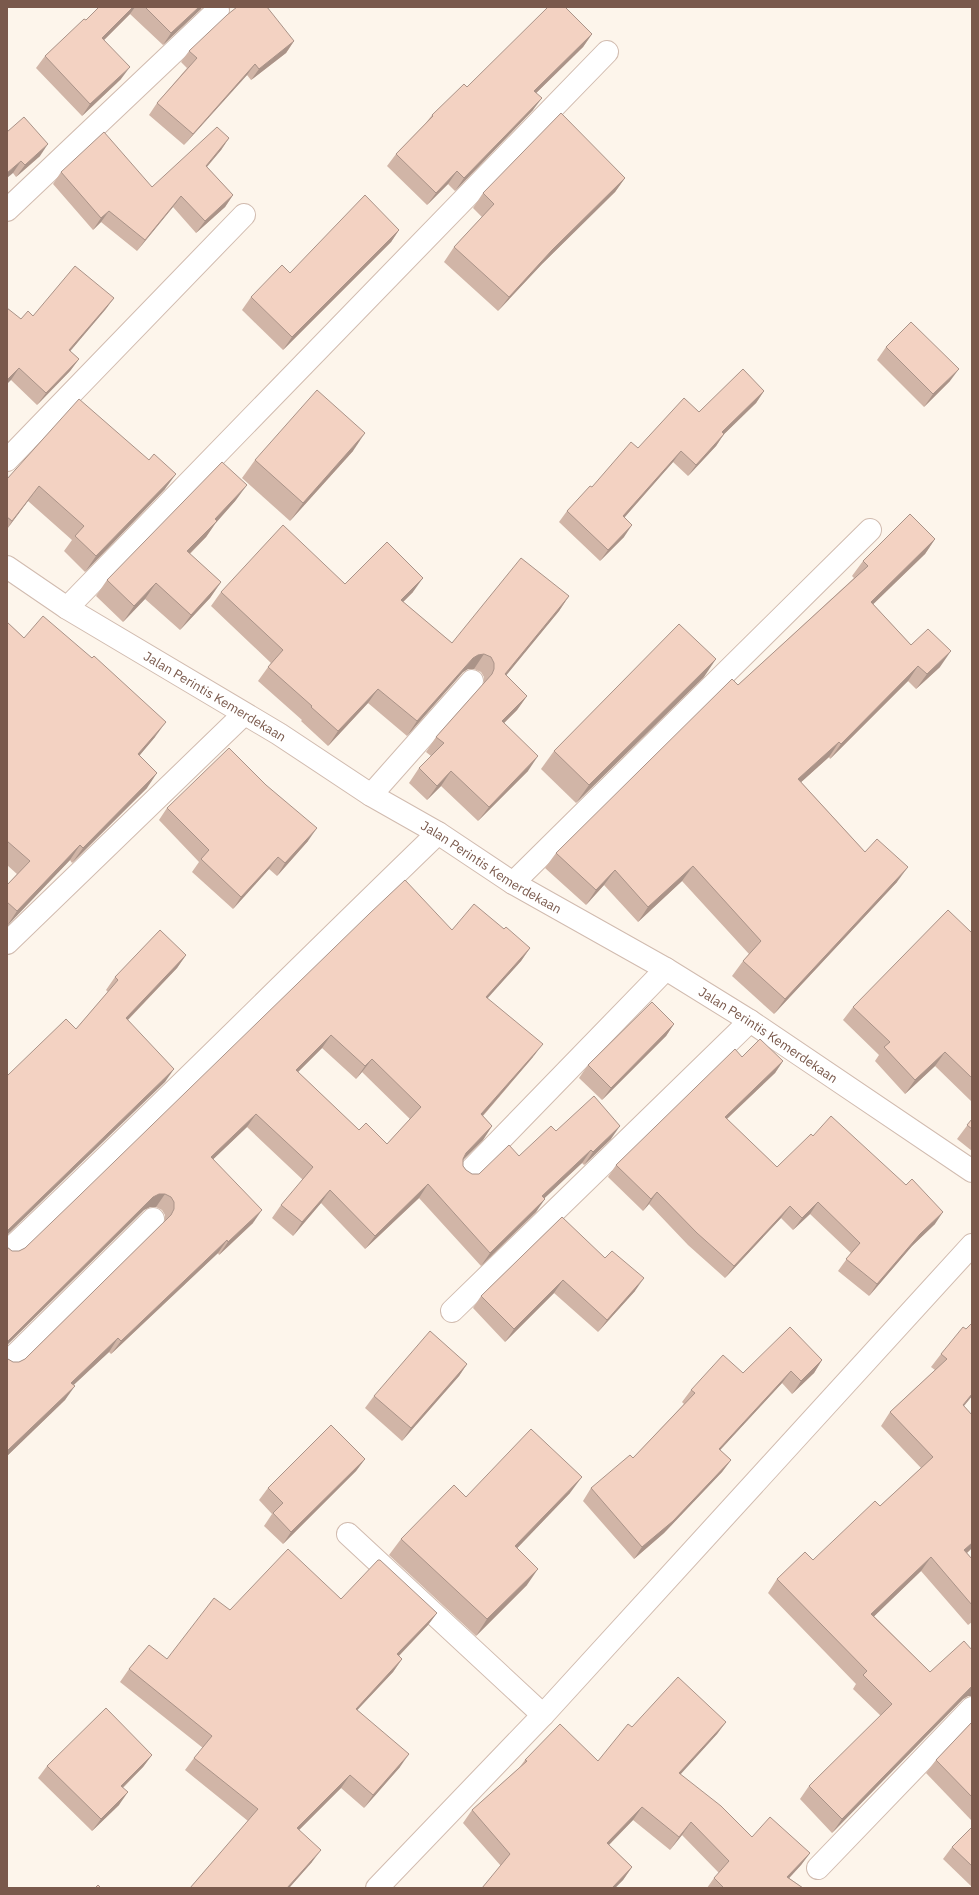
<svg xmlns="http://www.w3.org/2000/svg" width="979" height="1895" viewBox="0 0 979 1895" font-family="'IBM Plex Sans',sans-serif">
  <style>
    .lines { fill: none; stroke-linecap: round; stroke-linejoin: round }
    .minor-casing { stroke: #d1bbaf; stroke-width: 24 }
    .tertiary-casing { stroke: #d1bbaf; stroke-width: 24 }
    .minor { stroke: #fff; stroke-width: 22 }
    .tertiary { stroke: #fff; stroke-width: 22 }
    .wall { fill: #d1b5a7; fill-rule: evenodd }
    .shaded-wall { fill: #aa9388 }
    .building { fill: #f3d2c2; stroke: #aa9388; fill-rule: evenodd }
    .labels { text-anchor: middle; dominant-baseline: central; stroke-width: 3; stroke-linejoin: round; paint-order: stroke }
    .street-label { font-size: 13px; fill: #7a594c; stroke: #fff9f2 }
  </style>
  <rect width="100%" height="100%" fill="#fdf5eb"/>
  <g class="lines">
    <defs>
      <g id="minor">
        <polyline points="7,210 218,10"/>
        <polyline points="7,460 244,215"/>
        <polyline points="67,608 607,52"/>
        <polyline points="371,795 472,681"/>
        <polyline points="513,883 870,530"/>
        <polyline points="7,943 244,714"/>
        <polyline points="466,1175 666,969"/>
        <path d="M7 1252C153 1114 294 972 438 833"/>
        <polyline points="452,1311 750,1021"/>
        <polyline points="7,1363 153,1219"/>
        <polyline points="348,1534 543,1715"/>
        <polyline points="818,1868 972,1708"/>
        <polyline points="377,1888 543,1715 972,1245"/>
      </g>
      <g id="tertiary">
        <path id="s1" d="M7 567 67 608 279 734 371 795 438 833 513 883 666 969 750 1021 972 1171"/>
      </g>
    </defs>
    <use href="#minor" class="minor-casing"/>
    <use href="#tertiary" class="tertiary-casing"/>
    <use href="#minor" class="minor"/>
    <use href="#tertiary" class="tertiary"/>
  </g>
  <g class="wall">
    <polygon points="99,7 202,7 201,9 163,45 130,14 104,40 121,79 82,116 36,68 45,56 86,20"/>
    <polygon points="592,34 583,47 536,93 533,110 455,191 448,184 427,205 387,166 396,154 425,124 432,115"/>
    <polygon points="294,41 286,53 251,80 247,75 184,145 149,115 157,103 187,68 181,62 189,51"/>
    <polygon points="7,132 40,156 16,177 13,173"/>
    <polygon points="229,138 221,150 207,167 233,195 225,207 196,233 173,207 137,251 101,222 93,230 53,184 61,172 152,187"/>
    <polygon points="625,178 615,192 542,264 498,311 444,262 454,247 482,217 473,208 483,193"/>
    <polygon points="399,230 391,242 283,350 242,310 251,297 290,273"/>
    <polygon points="114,298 105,310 70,351 79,359 70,371 37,405 11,380 21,319"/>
    <polygon points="886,347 950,381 924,407 877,360"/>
    <polygon points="764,391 756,403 724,434 716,446 688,476 673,462 624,518 624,537 600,561 559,522 567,511 592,487 638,448 699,412"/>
    <polygon points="353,451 290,521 242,478 255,460"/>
    <polygon points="7,479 165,489 85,572 64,551 72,540 28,501 7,529"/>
    <polygon points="236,500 217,521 206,537 190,554 221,582 210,598 180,630 145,599 123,622 96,596 107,580"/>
    <polygon points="935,539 925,554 873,604 911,645 940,667 916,689 908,681 830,759 829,757 801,782 865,852 897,882 774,1014 732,976 743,961 749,954 682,881 638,922 604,885 586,905 545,868 556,853 854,578 852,576 863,561"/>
    <polygon points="345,584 413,592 403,602 452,643 569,596 559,611 506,675 527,696 517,710 504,723 528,771 478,821 441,786 427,800 409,783 419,768 431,756 426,752 436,737 484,683 484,677 481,672 474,669 468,669 463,672 407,736 368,703 328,746 301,721 302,720 258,681 271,663 211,606 221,592"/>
    <polygon points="7,622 24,638 155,737 139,756 147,788 72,863 70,860 7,926 7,885 17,874 7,865"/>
    <polygon points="704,677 576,803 541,769 554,751"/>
    <polygon points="167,808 308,841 277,876 269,869 233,909 192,872 199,862 159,820"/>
    <path d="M504 929 530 948 521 961 487 998 533 1057 483 1116 492 1126 483 1140 463 1160V1166L466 1170 472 1174H479L519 1156 556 1131 611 1139 584 1165 582 1163 544 1198 536 1212 481 1266 419 1198 365 1249 321 1203 293 1236 272 1218 281 1205 303 1180 247 1127 213 1159 253 1223 219 1255 218 1253 111 1354 109 1352 73 1385 65 1400 7 1456V1358L8 1359 13 1362H19L25 1359 165 1221V1215L162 1210 156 1207H150L144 1210 7 1345V1247L12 1251H19L25 1248 452 930ZM322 1048 356 1079 362 1072 410 1119 387 1144 359 1130 298 1072Z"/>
    <polygon points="972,933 972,1102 935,1066 905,1094 875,1061 879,1055 843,1020 853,1007"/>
    <polygon points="186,955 177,968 128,1020 165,1082 76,1029 108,992 106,990 115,977"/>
    <polygon points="674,1024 666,1036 602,1100 579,1078 588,1065"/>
    <polygon points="742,1057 783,1061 775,1073 727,1119 777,1167 813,1136 935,1224 912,1246 869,1296 838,1271 851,1253 810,1214 793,1230 781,1218 725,1278 688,1245 649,1204 643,1211 608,1177 616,1165"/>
    <polygon points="972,1119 972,1151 957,1139"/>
    <polygon points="562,1217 635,1291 598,1332 554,1293 505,1342 473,1308 481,1296"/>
    <polygon points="972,1323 972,1396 964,1406 972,1415 972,1548 967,1553 972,1559 972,1622 968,1625 921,1571 874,1616 930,1672 968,1696 963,1699 832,1833 800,1799 809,1786 881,1716 853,1689 856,1684 768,1593 777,1579 813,1560 880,1506 921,1468 881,1426 890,1412 935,1370 931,1367 941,1354"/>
    <polygon points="822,1360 814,1373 792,1394 782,1383 720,1450 731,1460 722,1472 664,1533 634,1559 583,1501 591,1488 633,1458 684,1404 682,1402 691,1390 743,1373"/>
    <polygon points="467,1364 459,1376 402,1441 365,1408 374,1396"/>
    <polygon points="365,1459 356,1471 283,1544 264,1526 272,1514 259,1500 268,1488"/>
    <polygon points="570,1493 517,1548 527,1585 476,1636 389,1555 401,1539 466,1497"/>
    <polygon points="341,1599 437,1613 428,1625 399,1656 402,1659 393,1672 357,1710 400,1767 364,1808 341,1788 299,1830 312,1862 289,1888 190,1888 248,1821 185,1770 194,1758 203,1748 120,1682 129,1669 167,1659 230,1610"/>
    <polygon points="726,1722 717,1734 680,1774 752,1837 810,1853 801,1865 789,1878 803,1888 707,1888 714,1878 719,1873 682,1835 670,1850 633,1820 609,1845 632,1867 623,1880 615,1888 482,1888 501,1866 463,1823 472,1810 519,1768 525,1760 598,1761 632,1727"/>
    <polygon points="972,1722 972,1821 926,1773 936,1760"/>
    <polygon points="152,1755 143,1767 123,1788 119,1805 92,1831 38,1778 47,1766"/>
    <polygon points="972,1827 972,1885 971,1886 943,1859 952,1847"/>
  </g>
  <g class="shaded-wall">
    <polygon points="133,7 135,7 130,14 94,50 102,38"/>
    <polygon points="199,7 202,7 201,9 163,45 171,33"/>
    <polygon points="592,34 583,47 526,103 534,91"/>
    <polygon points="294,41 286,53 251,80 259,69"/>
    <polygon points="255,64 247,75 184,145 193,134"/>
    <polygon points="130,67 121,79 82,116 90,104"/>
    <polygon points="542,98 533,110 455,191 464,178"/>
    <polygon points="229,138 221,150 198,177 206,166"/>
    <polygon points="48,144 40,156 16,177 25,165"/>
    <polygon points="21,161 13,173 7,178 7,173"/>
    <polygon points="457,171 448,184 427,205 436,193"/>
    <polygon points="625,178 615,192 542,264 498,311 509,297 552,250"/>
    <polygon points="233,195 225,207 196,233 205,221"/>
    <polygon points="181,196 173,207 137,251 145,240"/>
    <polygon points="109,211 101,222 93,230 101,218"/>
    <polygon points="399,230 391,242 283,350 292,337"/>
    <polygon points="114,298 105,310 61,362 69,350"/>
    <polygon points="79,359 70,371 37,405 46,393"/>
    <polygon points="19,368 11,380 7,384 7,380"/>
    <polygon points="959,369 950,381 924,407 933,394"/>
    <polygon points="764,391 756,403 714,444 722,432"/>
    <polygon points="365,433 353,451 290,521 303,503"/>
    <polygon points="724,434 716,446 688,476 696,465"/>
    <polygon points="681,451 673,462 615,528 623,516"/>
    <polygon points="176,474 165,489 85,572 96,556"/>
    <polygon points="247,485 236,500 215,524 217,521 206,537 176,567 187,551 215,519"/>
    <polygon points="39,486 28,501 7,529 12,521"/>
    <polygon points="632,525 624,537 600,561 608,550"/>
    <polygon points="935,539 925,554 860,617 871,602"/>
    <polygon points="423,578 413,592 391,614 401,600"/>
    <polygon points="221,582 210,598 180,630 191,615"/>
    <polygon points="156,583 145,599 123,622 134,606"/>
    <polygon points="569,596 559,611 495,689 505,674"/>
    <polygon points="951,651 940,667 916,689 927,674"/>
    <polygon points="484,654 474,669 468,669 463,672 407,736 417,721 473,658 478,655"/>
    <polygon points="716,659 704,677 576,803 589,785"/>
    <polygon points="918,666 908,681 830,759 841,744"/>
    <polygon points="378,689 368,703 328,746 338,731"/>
    <polygon points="527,696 517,710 492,735 502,721"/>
    <polygon points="166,722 155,737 128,769 138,754"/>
    <polygon points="839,742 829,757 788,794 798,779"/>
    <polygon points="538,756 528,771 478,821 489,807"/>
    <polygon points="451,771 441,786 427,800 437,786"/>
    <polygon points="157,773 147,788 72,863 83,848"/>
    <polygon points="317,828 308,841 277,876 285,863"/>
    <polygon points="80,845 70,860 7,926 17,911"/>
    <polygon points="278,857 269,869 233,909 241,897"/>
    <polygon points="693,866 682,881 638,922 648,907"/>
    <polygon points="908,867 897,882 774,1014 785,999"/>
    <polygon points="615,870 604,885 586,905 596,890"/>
    <polygon points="530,948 521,961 477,1010 486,997"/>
    <polygon points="186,955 177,968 117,1031 126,1018"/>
    <polygon points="674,1024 666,1036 602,1100 611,1088"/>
    <polygon points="331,1035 322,1048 287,1083 296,1070"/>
    <polygon points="543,1044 533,1057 472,1128 481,1114"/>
    <polygon points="945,1052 935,1066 905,1094 915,1080"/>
    <polygon points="372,1059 362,1072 356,1079 365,1066"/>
    <polygon points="783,1061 775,1073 716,1129 725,1117"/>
    <polygon points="174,1069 165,1082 7,1235 7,1231"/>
    <polygon points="256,1114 247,1127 202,1170 211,1157"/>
    <polygon points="492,1126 483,1140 457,1166 466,1153"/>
    <polygon points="620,1126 611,1139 584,1165 593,1152"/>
    <polygon points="591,1150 582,1163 533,1209 542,1196"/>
    <polygon points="428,1184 419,1198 365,1249 375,1236"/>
    <polygon points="330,1190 321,1203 293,1236 302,1222"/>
    <polygon points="657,1192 649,1204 643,1211 651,1199"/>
    <polygon points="159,1194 165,1194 156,1207 150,1207 144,1210 7,1345 7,1342 153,1197"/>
    <polygon points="545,1199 536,1212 481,1266 490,1253"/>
    <polygon points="818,1202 810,1214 793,1230 802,1218"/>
    <polygon points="790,1206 781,1218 725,1278 734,1266"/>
    <polygon points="262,1210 253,1223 219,1255 228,1242"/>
    <polygon points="943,1212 935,1224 912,1246 869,1296 877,1284 920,1234"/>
    <polygon points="227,1240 218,1253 111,1354 121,1341"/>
    <polygon points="644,1278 635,1291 598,1332 607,1320"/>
    <polygon points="563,1280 554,1293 505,1342 514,1329"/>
    <polygon points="118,1338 109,1352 62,1396 71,1383"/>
    <polygon points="822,1360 814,1373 792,1394 801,1381"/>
    <polygon points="467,1364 459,1376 402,1441 411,1428"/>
    <polygon points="791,1371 782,1383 710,1461 719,1449"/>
    <polygon points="75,1386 65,1400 7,1456 7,1451"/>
    <polygon points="972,1394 972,1396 953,1419 963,1405"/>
    <polygon points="365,1459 356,1471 283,1544 291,1532"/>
    <polygon points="731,1460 722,1472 664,1533 634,1559 642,1547"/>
    <polygon points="582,1477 570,1493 504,1562 515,1546"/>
    <polygon points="972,1543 972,1548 955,1564 964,1550"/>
    <polygon points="931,1557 921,1571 862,1628 871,1614"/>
    <polygon points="538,1569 527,1585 476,1636 487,1619"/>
    <polygon points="437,1613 428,1625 388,1667 397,1654"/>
    <polygon points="402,1659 393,1672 347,1721 356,1709"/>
    <polygon points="972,1686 972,1696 968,1696 963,1699 832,1833 842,1819"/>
    <polygon points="726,1722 717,1734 670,1786 679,1773"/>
    <polygon points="409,1754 400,1767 364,1808 373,1795"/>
    <polygon points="152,1755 143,1767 112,1798 121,1786"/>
    <polygon points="350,1775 341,1788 288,1841 297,1828"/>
    <polygon points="128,1792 119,1805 92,1831 101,1819"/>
    <polygon points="642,1807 633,1820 598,1856 607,1843"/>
    <polygon points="691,1822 682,1835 670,1850 679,1837"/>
    <polygon points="321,1850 312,1862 289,1888 287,1888"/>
    <polygon points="810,1853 801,1865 780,1888 787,1877"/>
    <polygon points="632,1867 623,1880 615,1888 612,1888"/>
  </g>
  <g class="building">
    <polygon points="99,7 133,7 102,38 130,67 90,104 45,56 84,19 86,20"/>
    <polygon points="145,7 199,7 171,33"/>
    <polygon points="237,7 267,7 294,41 259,69 255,64 193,134 157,103 197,58 189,51 227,15"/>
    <polygon points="548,7 565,7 592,34 534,91 542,98 464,178 457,171 436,193 396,154 433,116 432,115 464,84 467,87"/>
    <polygon points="561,113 625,178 552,250 509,297 454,247 494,204 483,193"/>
    <polygon points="24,117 48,144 25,165 21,161 7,173 7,132"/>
    <polygon points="217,127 229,138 206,166 233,195 205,221 181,196 145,240 109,211 101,218 61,172 104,132 152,187"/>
    <polygon points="365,195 399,230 292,337 251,297 282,265 290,273"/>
    <polygon points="75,266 114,298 69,350 79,359 46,393 19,368 7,380 7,308 21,319 28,311 33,316"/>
    <polygon points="911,322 959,369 933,394 886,347"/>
    <polygon points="743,369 764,391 722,432 724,434 696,465 681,451 623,516 632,525 608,550 567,511 590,486 592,487 631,442 638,448 684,398 699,412"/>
    <polygon points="317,390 365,433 303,503 255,460"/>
    <polygon points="79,399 149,460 154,454 176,474 96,556 75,536 84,526 39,486 12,521 7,517 7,479"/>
    <polygon points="222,462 247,485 215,519 217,521 187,551 221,582 191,615 156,583 134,606 107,580"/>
    <polygon points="910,514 935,539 871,602 911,645 928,629 951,651 927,674 918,666 841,744 839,742 798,779 865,852 877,839 908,867 785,999 743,961 761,941 693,866 648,907 615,870 596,890 556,853 732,679 738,685 868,566 863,561"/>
    <polygon points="283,525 345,584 387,542 423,578 401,600 452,643 521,558 569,596 505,674 527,696 502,721 538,756 489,807 451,771 437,786 419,768 444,743 436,737 492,674 494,669 494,663 491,657 484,654 478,655 473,658 417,721 378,689 338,731 311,707 312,706 268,667 283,650 221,592"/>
    <polygon points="43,616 92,658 94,656 166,722 138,754 157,773 83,848 80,845 17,911 7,902 7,885 30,861 7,841 7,756 8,755 7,755 7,622 24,638"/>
    <polygon points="679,624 716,659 589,785 554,751"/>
    <polygon points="229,748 266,785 317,828 285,863 278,857 241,897 201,859 209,850 167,808"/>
    <path d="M405 880 452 930 474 904 504 929 506 927 530 948 486 997 543 1044 481 1114 492 1126 466 1153 463 1159V1166L466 1170 472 1174H479L509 1145 519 1156 551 1126 556 1131 594 1096 620 1126 593 1152 591 1150 542 1196 545 1199 490 1253 428 1184 375 1236 330 1190 302 1222 281 1205 313 1167 256 1114 211 1157 262 1210 228 1242 227 1240 121 1341 118 1338 71 1383 75 1386 7 1451V1358L8 1359 13 1362H19L25 1359 171 1215 174 1209V1202L171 1197 165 1194H159L153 1197 7 1342V1247L12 1251H19L25 1248 79 1196 369 914ZM331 1035 365 1066 372 1059 421 1107 387 1144 366 1123 359 1130 296 1070Z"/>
    <polygon points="948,910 972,933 972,1078 945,1052 915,1080 884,1047 890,1042 853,1007"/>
    <polygon points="160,930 186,955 126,1018 174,1069 7,1231 7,1076 66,1019 76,1029 118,980 115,977"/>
    <polygon points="652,1002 674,1024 611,1088 588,1065"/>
    <polygon points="760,1039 783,1061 725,1117 777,1167 811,1134 813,1136 831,1116 906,1185 912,1179 943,1212 920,1234 877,1284 846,1259 860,1243 818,1202 802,1218 790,1206 734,1266 697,1233 657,1192 651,1199 616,1165 735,1049 742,1057"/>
    <polygon points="972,1119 972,1129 967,1125"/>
    <polygon points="562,1217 605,1258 612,1251 644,1278 607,1320 563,1280 514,1329 481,1296"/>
    <polygon points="972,1323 972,1394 963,1405 972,1415 972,1543 964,1550 972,1559 972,1605 931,1557 871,1614 930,1672 964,1641 972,1650 972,1686 842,1819 809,1786 892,1704 863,1675 867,1671 777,1579 805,1552 813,1560 875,1501 880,1506 933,1457 890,1412 947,1359 941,1354 963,1327 966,1329"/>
    <polygon points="790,1327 822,1360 801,1381 791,1371 719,1449 731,1460 673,1521 642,1547 591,1488 630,1455 633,1458 695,1393 691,1390 723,1355 743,1373"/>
    <polygon points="430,1331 467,1364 411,1428 374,1396"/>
    <polygon points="331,1425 365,1459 291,1532 273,1513 283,1503 268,1488"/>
    <polygon points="531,1429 582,1477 515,1546 538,1569 487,1619 401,1539 454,1485 466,1497"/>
    <polygon points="288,1549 341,1599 378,1560 380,1560 437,1613 397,1654 402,1659 356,1709 409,1754 373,1795 350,1775 297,1828 321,1850 287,1888 190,1888 258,1809 194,1758 212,1736 129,1669 149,1645 167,1659 214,1598 230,1610"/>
    <polygon points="678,1677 726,1722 679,1773 721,1806 752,1837 770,1817 810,1853 787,1877 803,1888 724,1888 714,1878 729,1861 691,1822 679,1837 642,1807 607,1843 632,1867 612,1888 482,1888 510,1854 472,1810 527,1761 525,1760 560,1724 598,1761 628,1724 632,1727"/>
    <polygon points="106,1708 152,1755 121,1786 128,1792 101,1819 47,1766"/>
    <polygon points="972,1722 972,1797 936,1760"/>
    <polygon points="972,1827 972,1866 952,1847"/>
    <polygon points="98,1885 101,1888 95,1888"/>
  </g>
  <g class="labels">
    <g class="street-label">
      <text stroke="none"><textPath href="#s1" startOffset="245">Jalan Perintis Kemerdekaan</textPath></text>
      <text stroke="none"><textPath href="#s1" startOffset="570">Jalan Perintis Kemerdekaan</textPath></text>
      <text stroke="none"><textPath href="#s1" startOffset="894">Jalan Perintis Kemerdekaan</textPath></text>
    </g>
  </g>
  <rect width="979" height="1895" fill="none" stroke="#7a594c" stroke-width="16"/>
</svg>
